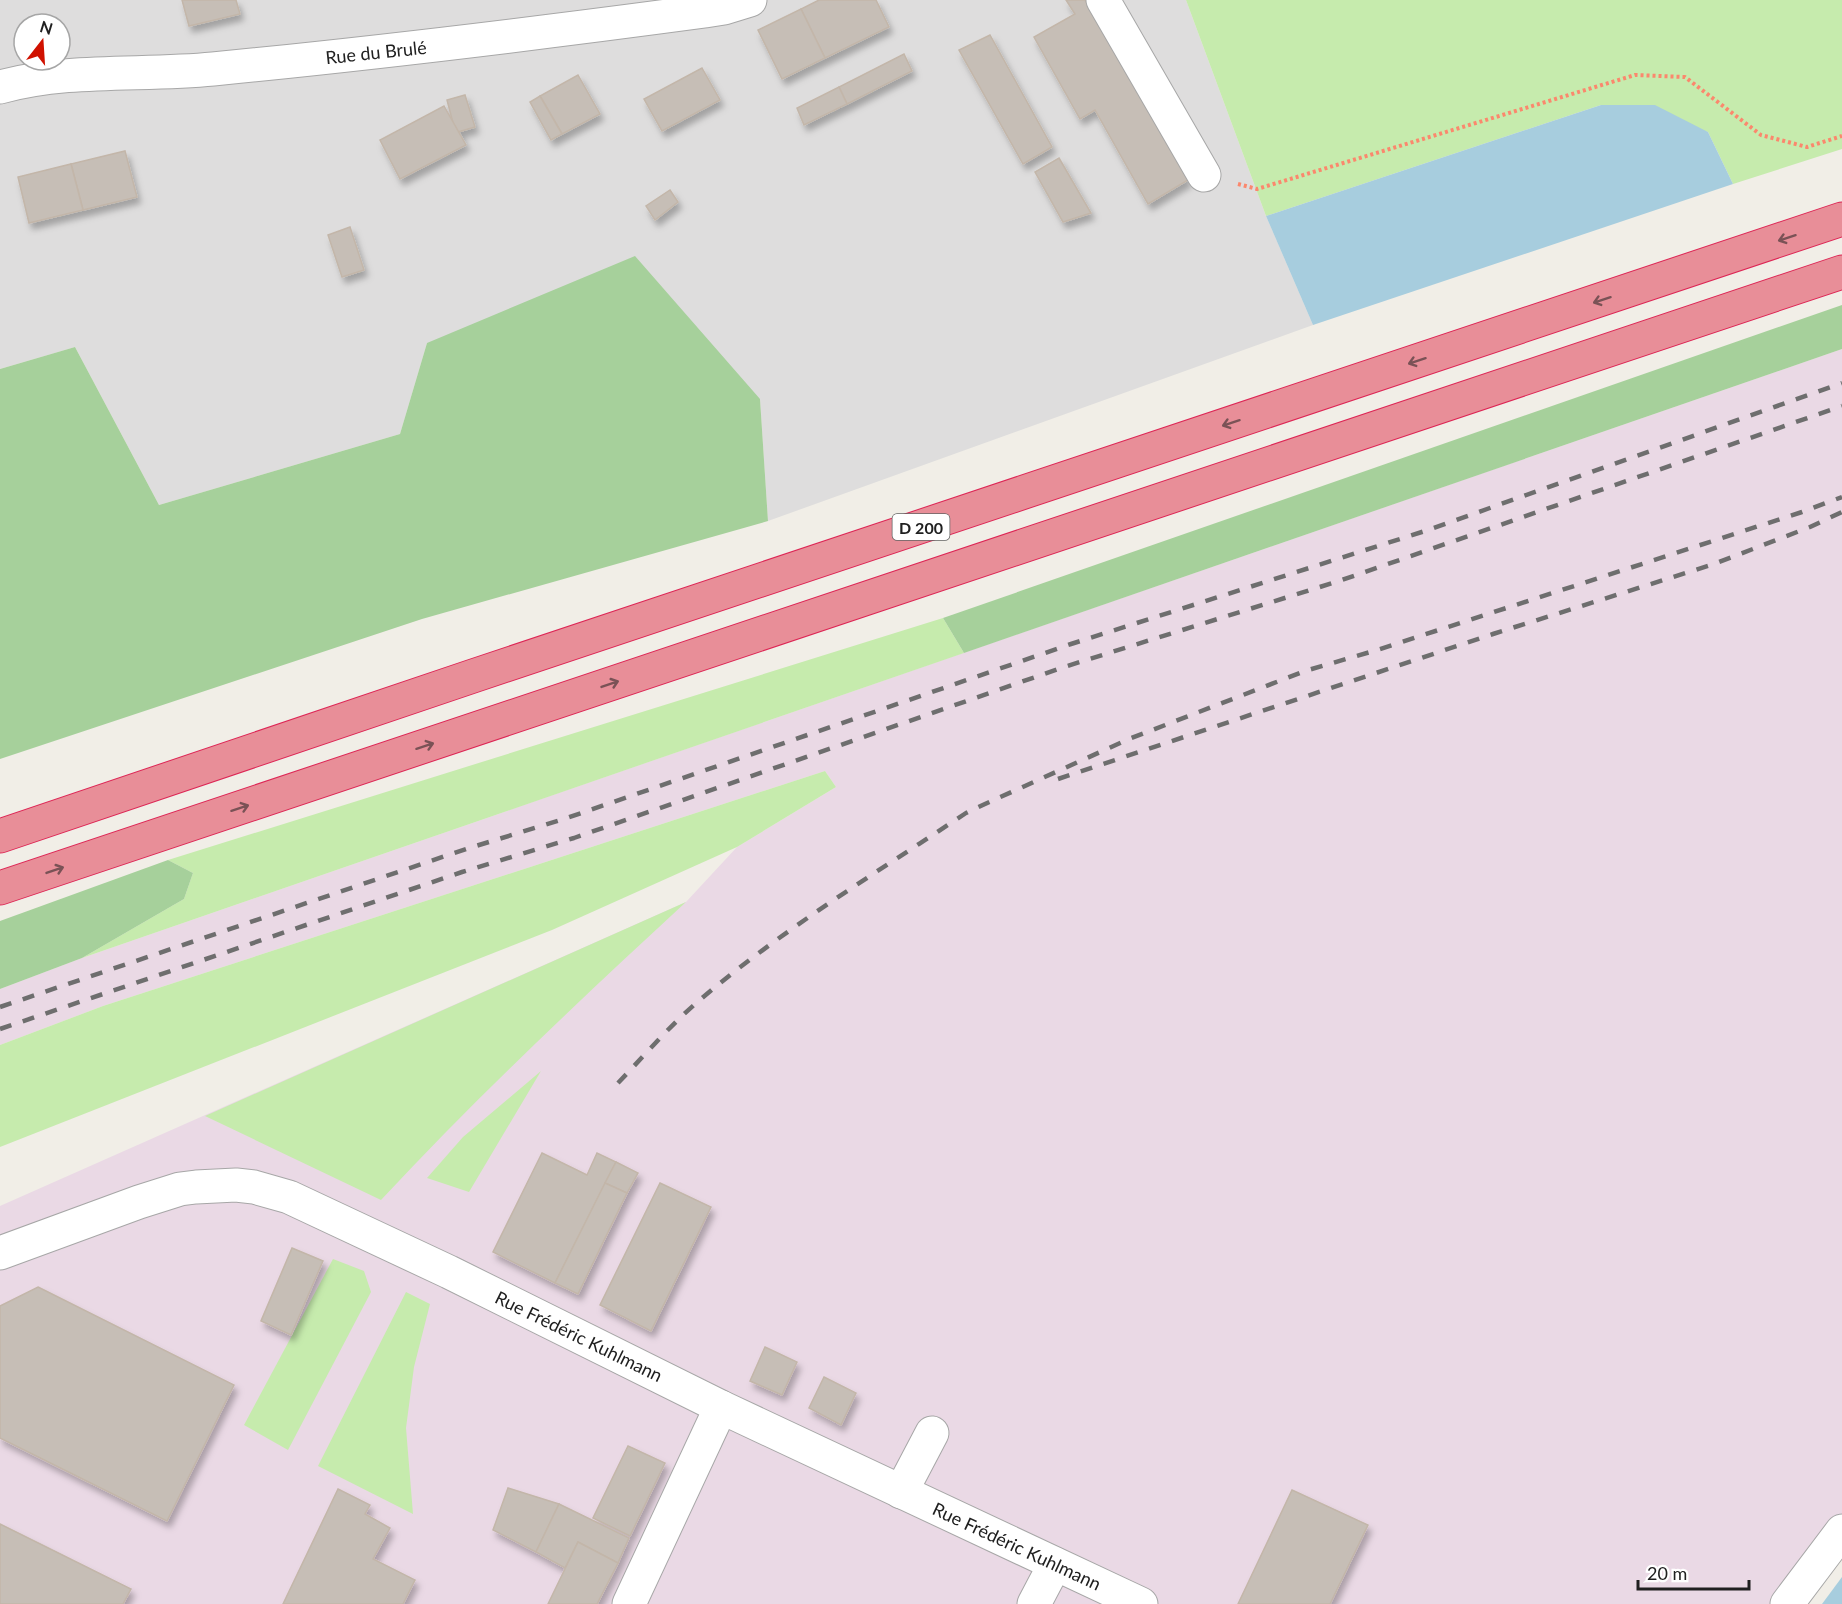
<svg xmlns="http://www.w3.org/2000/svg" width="1842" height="1604" viewBox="0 0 1842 1604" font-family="Lato,sans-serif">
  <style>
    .residential { fill: #dedddd; fill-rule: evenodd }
    .industrial { fill: #ead9e5 }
    .grass { fill: #c6ebad }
    .forest { fill: #a6d09b }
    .water { fill: #a7cdde }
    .building { fill: #c6beb6; stroke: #c3b6a9; stroke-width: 1.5; filter: url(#shadow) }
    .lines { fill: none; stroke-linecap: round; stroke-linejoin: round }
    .minor-casing { stroke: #a7a7a7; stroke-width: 35 }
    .highway-casing { stroke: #dd2655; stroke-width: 35 }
    .path { stroke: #fb886d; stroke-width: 4; stroke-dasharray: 3 3; stroke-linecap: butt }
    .minor { stroke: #fff; stroke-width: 33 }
    .highway { stroke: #e88e98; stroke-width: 33 }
    .rail { stroke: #6e6e6e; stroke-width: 4.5; stroke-dasharray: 12 12; stroke-linecap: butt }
    .oneway { stroke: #7a5256 }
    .labels { text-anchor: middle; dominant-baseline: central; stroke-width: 6; stroke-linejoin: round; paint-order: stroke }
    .shield { fill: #fff; stroke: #636363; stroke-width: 1.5 }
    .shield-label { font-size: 16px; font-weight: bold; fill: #202020 }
    .street-label { font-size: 18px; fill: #202020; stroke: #fff }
  </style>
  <defs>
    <filter id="shadow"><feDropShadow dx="3.5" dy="6" stdDeviation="3" flood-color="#0004"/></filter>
  </defs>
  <rect width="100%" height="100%" fill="#f1eee7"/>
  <path class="residential" d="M0 0H1186L1266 216 1313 325 768 521 760 399 427 343 400 434 159 505 75 347 0 369ZM24 24H60V60H24Z"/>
  <polygon class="industrial" points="1842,349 1842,1521 1777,1604 0,1604 0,1206 686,902 737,847 836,787 825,771 103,1006 0,1045 0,989 82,958"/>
  <g class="grass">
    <polygon points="1186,0 1842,0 1842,149 1733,184 1708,132 1601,105 1266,216"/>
    <polygon points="943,618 964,653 82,958 184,899 193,873 168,860"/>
    <polygon points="825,771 836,787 737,847 552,930 0,1147 0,1045 103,1006"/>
    <path d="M686 902C581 999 478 1096 381 1200L205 1116Z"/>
    <polygon points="541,1071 469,1192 427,1178 463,1137"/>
    <polygon points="333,1259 364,1271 371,1292 288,1450 244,1425"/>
    <polygon points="406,1292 430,1304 414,1367 406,1428 413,1514 318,1466"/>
  </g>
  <g class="forest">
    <polygon points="635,256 760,399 768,521 422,619 0,759 0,369 75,347 159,505 400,434 427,343"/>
    <polygon points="1842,305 1842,349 964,653 943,618"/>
    <polygon points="168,860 193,873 184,899 82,958 0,989 0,921"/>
  </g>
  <g class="water">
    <polygon points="1601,105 1655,105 1708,132 1733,184 1313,325 1266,216"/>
    <polygon points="1842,1577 1842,1604 1822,1604"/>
  </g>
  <g class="building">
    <polygon points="182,0 236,0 240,14 189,26"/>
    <polygon points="819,0 876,0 889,27 825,58 801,9"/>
    <polygon points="1066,0 1085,0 1188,180 1148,204 1095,110 1080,119 1034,37 1075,14"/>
    <polygon points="801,9 825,58 782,79 758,30"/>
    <polygon points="990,35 1052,147 1023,164 959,50"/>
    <polygon points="904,54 912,71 847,104 839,87"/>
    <polygon points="702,68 720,100 662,131 644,99"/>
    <polygon points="578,75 600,114 562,134 540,96"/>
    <polygon points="839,87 847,104 804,125 797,108"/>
    <polygon points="465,95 475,127 458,132 453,123 447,100"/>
    <polygon points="540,96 562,134 551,140 530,102"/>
    <polygon points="444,106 466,145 400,179 380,140"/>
    <polygon points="125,151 137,197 83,210 71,164"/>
    <polygon points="1059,158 1091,213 1063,222 1035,172"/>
    <polygon points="71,164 83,210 29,223 18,177"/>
    <polygon points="670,190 678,202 655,220 646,206"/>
    <polygon points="350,227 364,270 342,277 328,235"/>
    <polygon points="542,1153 587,1175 597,1153 616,1162 555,1283 493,1252"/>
    <polygon points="616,1162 638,1173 627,1193 605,1183"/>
    <polygon points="605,1183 627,1193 578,1294 555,1283"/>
    <polygon points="660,1183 711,1207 651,1331 600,1305"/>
    <polygon points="292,1248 323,1261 291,1335 261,1321"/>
    <polygon points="38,1287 234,1385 167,1521 0,1438 0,1306"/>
    <polygon points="765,1347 797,1362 782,1395 750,1381"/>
    <polygon points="824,1377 856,1393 841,1425 809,1408"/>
    <polygon points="628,1446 665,1463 630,1536 593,1518"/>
    <polygon points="508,1488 559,1504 536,1552 493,1530"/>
    <polygon points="338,1489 370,1505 365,1514 390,1528 373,1559 415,1580 403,1604 283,1604"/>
    <polygon points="1292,1490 1368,1525 1330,1604 1238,1604"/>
    <polygon points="559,1504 629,1538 618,1563 578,1542 565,1568 536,1552"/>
    <polygon points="0,1524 131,1589 123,1604 0,1604"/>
    <polygon points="578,1542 618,1563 597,1604 548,1604"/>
  </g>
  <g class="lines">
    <defs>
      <g id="minor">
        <polyline points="1103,0 1204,175"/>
        <path d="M0 87C69 68 142 76 213 69 377 53 541 33 705 11L724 8 750 0"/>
        <polyline points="0,1253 139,1202 180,1189 196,1187 236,1185 254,1187 289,1197 449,1272 721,1407 1141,1604"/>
        <polyline points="901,1492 932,1433"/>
        <polyline points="629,1604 721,1407"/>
        <polyline points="1034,1604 1055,1564"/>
        <polyline points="1787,1604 1842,1531"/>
      </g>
      <g id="highway">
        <polyline points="0,836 473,676 1842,219"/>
        <polyline points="0,888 1842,272"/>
      </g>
    </defs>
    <use href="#minor" class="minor-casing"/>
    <use href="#highway" class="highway-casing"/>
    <polyline class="path" points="1238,184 1257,189 1635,75 1685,77 1761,135 1807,147 1842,136"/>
    <use href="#minor" class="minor"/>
    <use href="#highway" class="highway"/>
    <g class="rail">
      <polyline points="1058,779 1493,634 1714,564 1810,527 1842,512"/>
      <polyline points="0,1007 466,849 564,819 1071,644 1425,531 1842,383"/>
      <polyline points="0,1029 462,872 574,838 1064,667 1339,581 1842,406"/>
      <path d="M618 1083C645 1055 671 1024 701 999 783 929 876 873 966 813L985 804 1129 739 1305 671 1377 650 1802 512 1842 497"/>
    </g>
  </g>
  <defs><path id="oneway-shaft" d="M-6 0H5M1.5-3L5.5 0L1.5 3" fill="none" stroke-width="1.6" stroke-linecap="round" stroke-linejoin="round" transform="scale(1.5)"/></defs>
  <g class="oneway">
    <use href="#oneway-shaft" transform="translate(1787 238) rotate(162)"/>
    <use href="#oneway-shaft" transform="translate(1602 300) rotate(162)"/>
    <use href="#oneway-shaft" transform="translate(1417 361) rotate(162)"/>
    <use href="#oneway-shaft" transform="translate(1231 423) rotate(162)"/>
    <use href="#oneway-shaft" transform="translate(610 684) rotate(-19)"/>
    <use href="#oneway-shaft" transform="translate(425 746) rotate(-18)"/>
    <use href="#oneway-shaft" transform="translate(240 808) rotate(-18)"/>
    <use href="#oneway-shaft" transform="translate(55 870) rotate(-19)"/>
  </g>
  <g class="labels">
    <rect class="shield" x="892.5" y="514" width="57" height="26" rx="4.5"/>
    <g class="shield-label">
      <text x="921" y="527">D 200</text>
    </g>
    <g class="street-label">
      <text transform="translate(376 52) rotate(-6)">Rue du Brulé</text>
      <text transform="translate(579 1336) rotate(26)">Rue Frédéric Kuhlmann</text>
      <text transform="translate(1017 1546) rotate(25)">Rue Frédéric Kuhlmann</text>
    </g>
  </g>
  <g transform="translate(42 42) rotate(17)"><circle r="28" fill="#ffffff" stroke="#a6a6a6" stroke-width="1.5"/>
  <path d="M0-4.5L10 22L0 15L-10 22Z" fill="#d01100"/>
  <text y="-9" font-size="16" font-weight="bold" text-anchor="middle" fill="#202020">N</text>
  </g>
  <path d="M1638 1580v9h111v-9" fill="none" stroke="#202020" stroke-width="3"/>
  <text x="1647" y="1580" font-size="18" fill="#202020" stroke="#ffffff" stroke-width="4.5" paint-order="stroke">20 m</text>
</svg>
